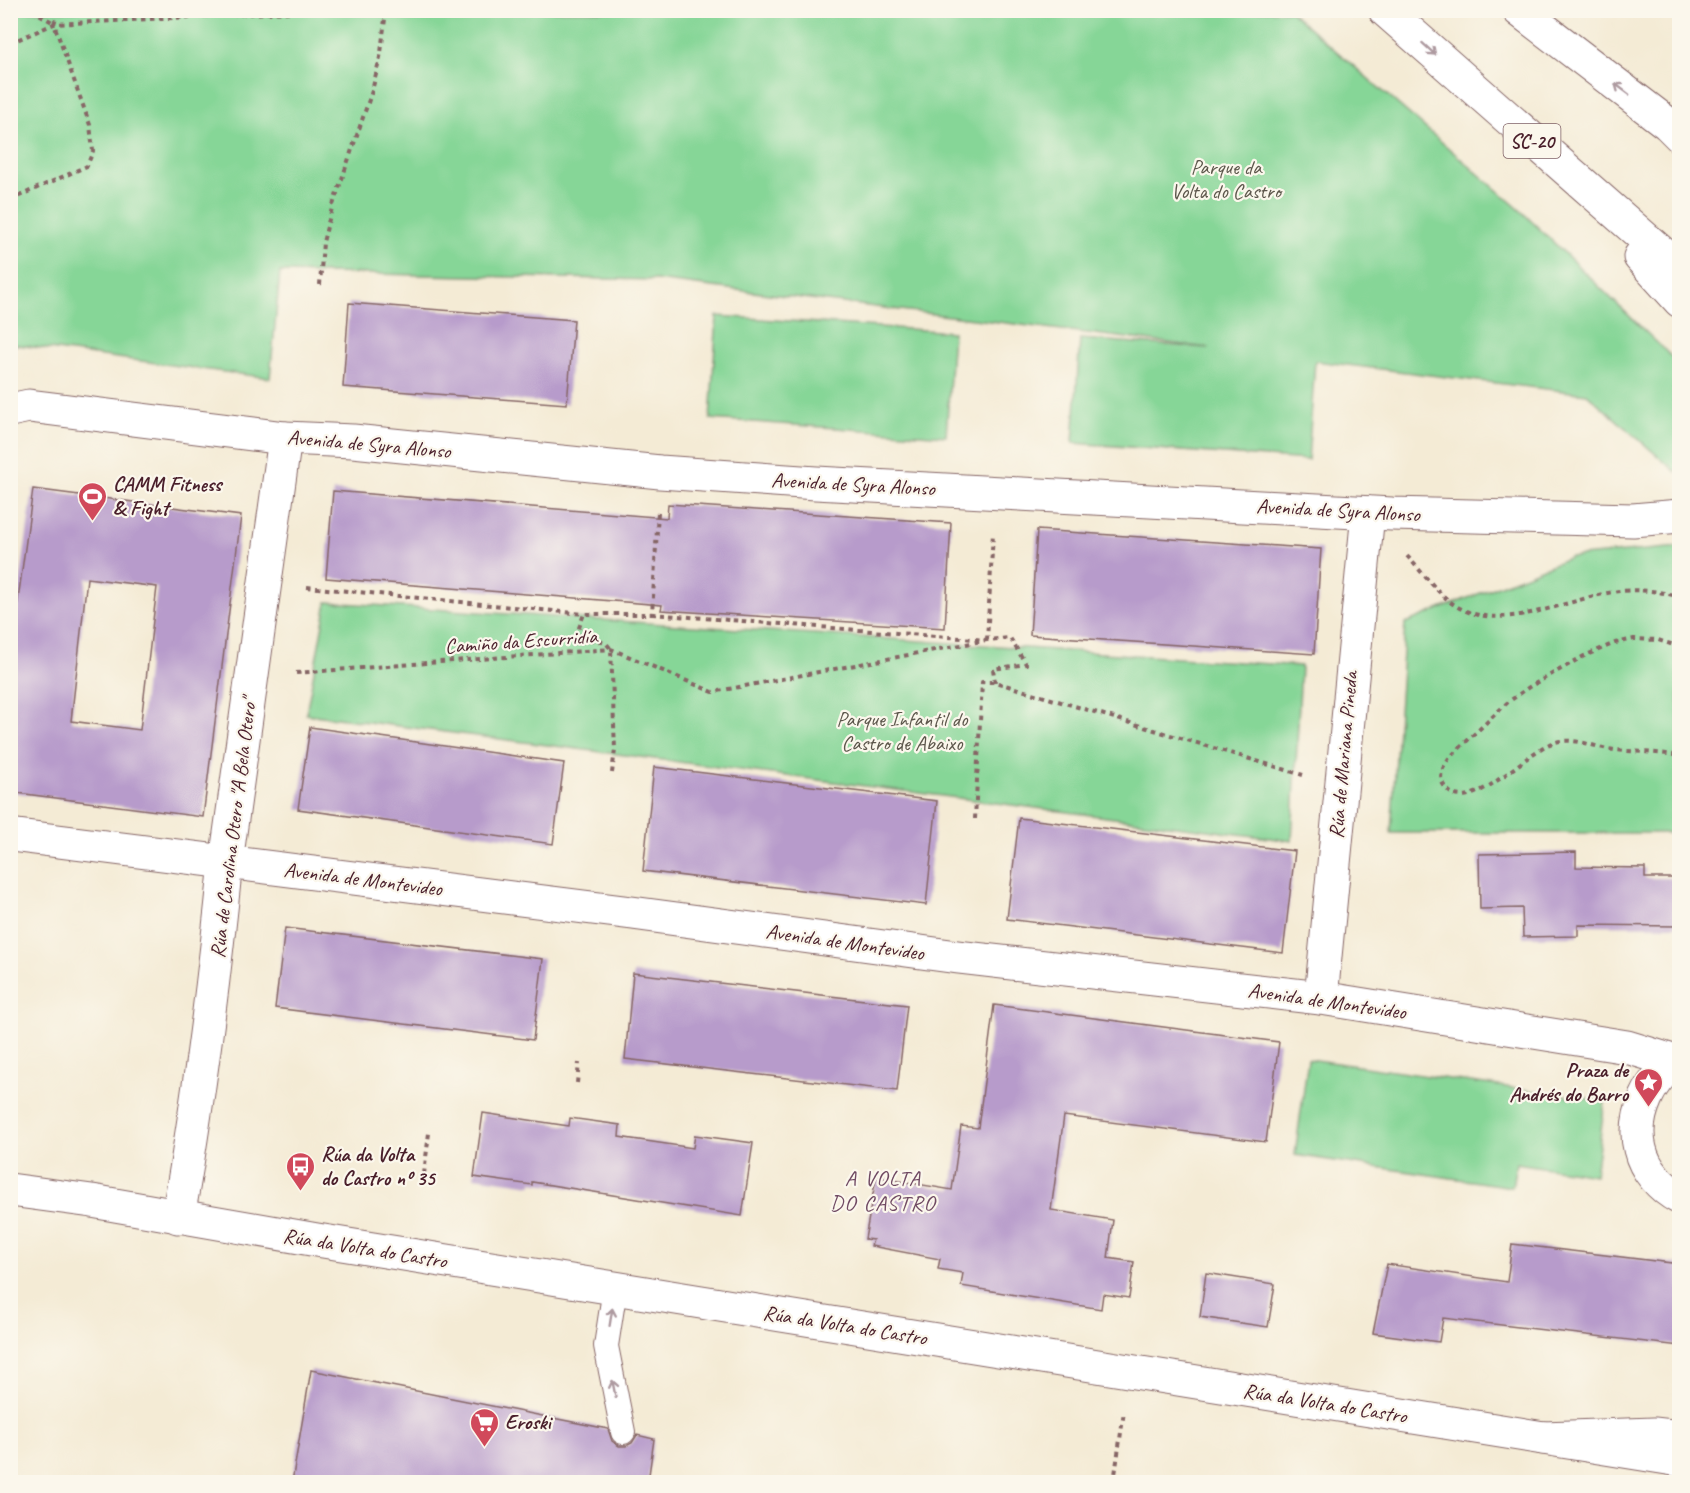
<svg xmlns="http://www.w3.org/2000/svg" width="1690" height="1493" viewBox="0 0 1690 1493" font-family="Caveat,sans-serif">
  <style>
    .green { fill: #86d697; stroke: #687a61; stroke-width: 1.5 }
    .building { fill: #b79bcb; fill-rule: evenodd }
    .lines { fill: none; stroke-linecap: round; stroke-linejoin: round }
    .lane-casing { stroke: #866666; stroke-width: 26 }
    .street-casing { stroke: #866666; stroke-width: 35 }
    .secondary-casing { stroke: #866666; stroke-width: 35 }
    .highway-casing { stroke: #866666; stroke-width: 35 }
    .path { stroke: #866666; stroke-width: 4; stroke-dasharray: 4.5 4.5; stroke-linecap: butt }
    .lane { stroke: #fff; stroke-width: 24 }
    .street { stroke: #fff; stroke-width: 33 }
    .secondary { stroke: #fff; stroke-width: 33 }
    .highway { stroke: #fff; stroke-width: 33 }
    .oneway { stroke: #ae9aa0 }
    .labels { text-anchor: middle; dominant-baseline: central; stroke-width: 4.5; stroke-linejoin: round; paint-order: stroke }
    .shield { fill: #fbf7ec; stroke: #7f6065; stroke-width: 1.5 }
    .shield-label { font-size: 20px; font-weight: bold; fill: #4a1f2b }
    .park-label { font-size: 21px; fill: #5c564b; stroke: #fbf7ec }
    .street-label { font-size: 21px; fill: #4a1f2b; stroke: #fbf7ec }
    .poi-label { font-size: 21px; font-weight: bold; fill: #4a1f2b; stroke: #fbf7ec; text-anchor: start }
    .neighbourhood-label { font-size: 22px; letter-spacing: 1.5px; fill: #704a63; stroke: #fbf7ec }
  </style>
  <rect width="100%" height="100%" fill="#fbf7ec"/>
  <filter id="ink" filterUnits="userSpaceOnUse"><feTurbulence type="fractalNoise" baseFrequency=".0167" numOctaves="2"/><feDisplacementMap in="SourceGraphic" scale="12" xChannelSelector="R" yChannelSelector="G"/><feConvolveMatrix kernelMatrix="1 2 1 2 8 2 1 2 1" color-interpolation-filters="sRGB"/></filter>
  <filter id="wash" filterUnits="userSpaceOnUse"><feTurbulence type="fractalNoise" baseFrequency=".008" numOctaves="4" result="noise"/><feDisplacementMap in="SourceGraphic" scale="24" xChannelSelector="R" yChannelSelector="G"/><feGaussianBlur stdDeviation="1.35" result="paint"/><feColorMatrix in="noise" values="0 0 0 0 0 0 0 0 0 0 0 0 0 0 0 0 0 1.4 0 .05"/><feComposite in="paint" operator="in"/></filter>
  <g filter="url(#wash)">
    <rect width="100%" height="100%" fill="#f4ebd5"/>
    <g class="green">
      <polygon points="10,11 1290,11 1519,209 1679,364 1679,471 1676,472 1587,394 1315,361 1308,460 1073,443 1080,339 1209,348 656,280 280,272 270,378 11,344"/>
      <polygon points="717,316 953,332 946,436 710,419"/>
      <polygon points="1679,547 1679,833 1391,833 1405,623 1571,557"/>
      <polygon points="327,602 1301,666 1292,841 306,714"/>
      <polygon points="1308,1059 1605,1101 1595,1175 1516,1163 1512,1187 1295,1155"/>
    </g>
    <g id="blocks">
      <g class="building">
        <polygon points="349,303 574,320 567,404 343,387"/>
        <path d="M33 489 241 516 203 817 10 792V659ZM87 578 157 587 140 730 71 721Z"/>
        <polygon points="333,491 667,518 668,504 951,523 945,628 661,610 662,605 326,578"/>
        <polygon points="1037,530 1321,549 1314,654 1030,635"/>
        <polygon points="310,727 564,763 553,844 298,809"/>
        <polygon points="654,767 937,801 926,905 643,871"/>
        <polygon points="1019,818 1295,851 1283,953 1007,919"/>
        <polygon points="1576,852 1576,867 1645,868 1645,878 1680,878 1680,926 1578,925 1578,936 1523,937 1522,908 1480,909 1479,854"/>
        <polygon points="285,928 543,959 533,1040 275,1008"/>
        <polygon points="633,973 907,1005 897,1091 625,1059"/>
        <polygon points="994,1005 1279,1042 1266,1142 1064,1116 1051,1210 1113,1220 1108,1258 1134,1262 1129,1298 1103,1294 1101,1309 961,1286 963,1273 938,1269 940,1259 871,1246 873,1240 865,1239 876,1177 952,1190 961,1126 978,1128"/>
        <polygon points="483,1113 562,1125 569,1126 570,1118 620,1125 619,1137 693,1148 695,1135 753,1143 742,1216 532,1182 532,1185 474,1177"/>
        <polygon points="1512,1244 1680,1264 1680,1346 1443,1318 1439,1342 1373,1333 1387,1264 1507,1282"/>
        <polygon points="1206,1273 1275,1284 1268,1327 1200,1317"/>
        <polygon points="311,1370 608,1429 612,1441 619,1446 626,1446 632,1443 637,1435 654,1439 648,1482 292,1482"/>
      </g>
    </g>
  </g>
  <g filter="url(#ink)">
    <use href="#blocks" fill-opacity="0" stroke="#866666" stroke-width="1.5"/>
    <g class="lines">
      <defs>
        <polyline id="lane" points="615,1288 606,1346 623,1432"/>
        <g id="street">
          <polyline points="10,410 29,406 285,438 353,441 660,472 816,483 1392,514 1633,520 1680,516"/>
          <polyline points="10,835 632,913 958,957 1321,998 1627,1047 1676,1062"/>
          <polyline points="1321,998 1368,513"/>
          <path d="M1680 1061C1650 1075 1632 1117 1640 1149 1645 1170 1661 1188 1680 1198"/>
          <path d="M178 1217C199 1099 214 981 226 862L285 438"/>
        </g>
        <polyline id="secondary" points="10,1190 92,1201 317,1240 1680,1460"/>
        <g id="highway">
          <polyline points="1385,10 1680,269"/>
          <polyline points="1519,10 1668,124 1680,136"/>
          <polyline points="1640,257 1680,301"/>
          <polyline points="1543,1438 1654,1434 1680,1437"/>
        </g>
      </defs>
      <use href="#lane" class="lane-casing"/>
      <use href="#street" class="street-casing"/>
      <use href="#secondary" class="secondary-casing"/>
      <use href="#highway" class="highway-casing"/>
      <g class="path">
        <polyline points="32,10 54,23"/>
        <polyline points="10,43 54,24 327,10"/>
        <polyline points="10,200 87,166 93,151 90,125 54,24 58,10"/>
        <polyline points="320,285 323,242 332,208 372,91 381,53 386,10"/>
        <path d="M1407 556C1420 570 1433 587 1448 600 1495 640 1567 597 1620 591 1641 589 1660 591 1680 597"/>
        <polyline points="307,587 584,614"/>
        <polyline points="652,614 987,640 1010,638 1026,664 993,669 995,682"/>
        <polyline points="987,640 993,533"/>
        <path d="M1680 647 1658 640 1634 639 1615 643 1584 656 1529 687 1507 703 1449 758C1444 766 1438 775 1443 784 1467 825 1527 747 1556 742 1576 737 1595 748 1615 750 1637 752 1658 752 1680 756"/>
        <polyline points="296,673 611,649 713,692 987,640"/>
        <polyline points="612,773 615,750 611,649 606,643 576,636 584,614 652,614 658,512"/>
        <polyline points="975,819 982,682 995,682 1303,775"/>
        <polyline points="577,1083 579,1063"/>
        <polyline points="424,1174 429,1133"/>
        <polyline points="1114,1482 1124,1411"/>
      </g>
      <use href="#lane" class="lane"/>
      <use href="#street" class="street"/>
      <use href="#secondary" class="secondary"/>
      <use href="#highway" class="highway"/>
    </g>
    <defs><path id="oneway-shaft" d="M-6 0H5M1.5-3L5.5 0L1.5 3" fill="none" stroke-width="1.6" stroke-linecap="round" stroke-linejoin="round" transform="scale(1.5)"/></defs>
    <g class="oneway">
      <use href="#oneway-shaft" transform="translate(1429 49) rotate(42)"/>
      <use href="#oneway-shaft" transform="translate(1622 89) rotate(-143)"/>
      <use href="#oneway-shaft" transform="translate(611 1317) rotate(-81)"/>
      <use href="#oneway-shaft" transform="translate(614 1389) rotate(-101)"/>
    </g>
  </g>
  <defs>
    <symbol id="stadium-pin" viewBox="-11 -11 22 30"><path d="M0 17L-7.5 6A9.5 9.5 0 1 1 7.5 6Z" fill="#d1495b" stroke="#fbf7ec"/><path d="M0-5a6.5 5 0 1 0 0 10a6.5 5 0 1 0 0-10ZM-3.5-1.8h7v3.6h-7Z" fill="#fff"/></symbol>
    <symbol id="sight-pin" viewBox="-11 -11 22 30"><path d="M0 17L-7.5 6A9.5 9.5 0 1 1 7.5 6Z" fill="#d1495b" stroke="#fbf7ec"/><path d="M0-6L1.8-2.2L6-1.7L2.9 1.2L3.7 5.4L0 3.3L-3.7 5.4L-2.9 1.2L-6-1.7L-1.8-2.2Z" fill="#fff"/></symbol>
    <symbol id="bus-pin" viewBox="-11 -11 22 30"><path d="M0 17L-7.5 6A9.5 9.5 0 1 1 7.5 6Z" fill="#d1495b" stroke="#fbf7ec"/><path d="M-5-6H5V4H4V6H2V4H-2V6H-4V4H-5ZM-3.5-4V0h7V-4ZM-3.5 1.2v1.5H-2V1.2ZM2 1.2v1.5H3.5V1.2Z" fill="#fff"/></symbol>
    <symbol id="supermarket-pin" viewBox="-11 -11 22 30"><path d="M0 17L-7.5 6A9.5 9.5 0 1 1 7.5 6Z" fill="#d1495b" stroke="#fbf7ec"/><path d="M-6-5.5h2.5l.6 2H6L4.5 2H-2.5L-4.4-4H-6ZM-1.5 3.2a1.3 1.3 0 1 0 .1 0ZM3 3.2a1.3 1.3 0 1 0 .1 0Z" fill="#fff"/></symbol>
  </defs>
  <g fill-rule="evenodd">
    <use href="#stadium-pin" x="76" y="480" width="33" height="45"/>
    <use href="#sight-pin" x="1632" y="1066" width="33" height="45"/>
    <use href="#bus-pin" x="284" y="1150" width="33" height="45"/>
    <use href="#supermarket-pin" x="468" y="1406" width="33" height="45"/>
  </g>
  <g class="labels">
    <rect class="shield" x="1503.5" y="124" width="57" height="34" rx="4.5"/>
    <g class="shield-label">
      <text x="1532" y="141">SC-20</text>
    </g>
    <g class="park-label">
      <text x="1226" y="167">Parque da<tspan x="1226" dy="24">Volta do Castro</tspan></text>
      <text x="902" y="719">Parque Infantil do<tspan x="902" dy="24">Castro de Abaixo</tspan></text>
    </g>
    <g class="street-label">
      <text transform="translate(369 444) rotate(5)">Avenida de Syra Alonso</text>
      <text transform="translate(853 484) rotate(3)">Avenida de Syra Alonso</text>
      <text transform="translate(1338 510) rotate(3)">Avenida de Syra Alonso</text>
      <text transform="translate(521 641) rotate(-4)">Camiño da Escurridía</text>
      <text transform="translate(1343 755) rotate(-85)">Rúa de Mariana Pineda</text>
      <text transform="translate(233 828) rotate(-83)">Rúa de Carolina Otero "A Bela Otero"</text>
      <text transform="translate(363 879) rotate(7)">Avenida de Montevideo</text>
      <text transform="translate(845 942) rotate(8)">Avenida de Montevideo</text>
      <text transform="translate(1327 1001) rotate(8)">Avenida de Montevideo</text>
      <text transform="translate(365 1248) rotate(9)">Rúa da Volta do Castro</text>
      <text transform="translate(845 1325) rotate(9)">Rúa da Volta do Castro</text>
      <text transform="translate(1325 1403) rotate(9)">Rúa da Volta do Castro</text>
    </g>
    <g class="poi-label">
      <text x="113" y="484">CAMM Fitness<tspan x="113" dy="24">&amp; Fight</tspan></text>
      <text x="1628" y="1070" text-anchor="end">Praza de<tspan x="1628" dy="24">Andrés do Barro</tspan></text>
      <text x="321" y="1154">Rúa da Volta<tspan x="321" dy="24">do Castro nº 35</tspan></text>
      <text x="505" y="1422">Eroski</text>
    </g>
    <g class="neighbourhood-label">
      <text x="883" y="1178">A VOLTA<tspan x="883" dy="25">DO CASTRO</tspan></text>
    </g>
  </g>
  <rect width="1690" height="1493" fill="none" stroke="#fbf7ec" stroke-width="36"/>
</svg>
